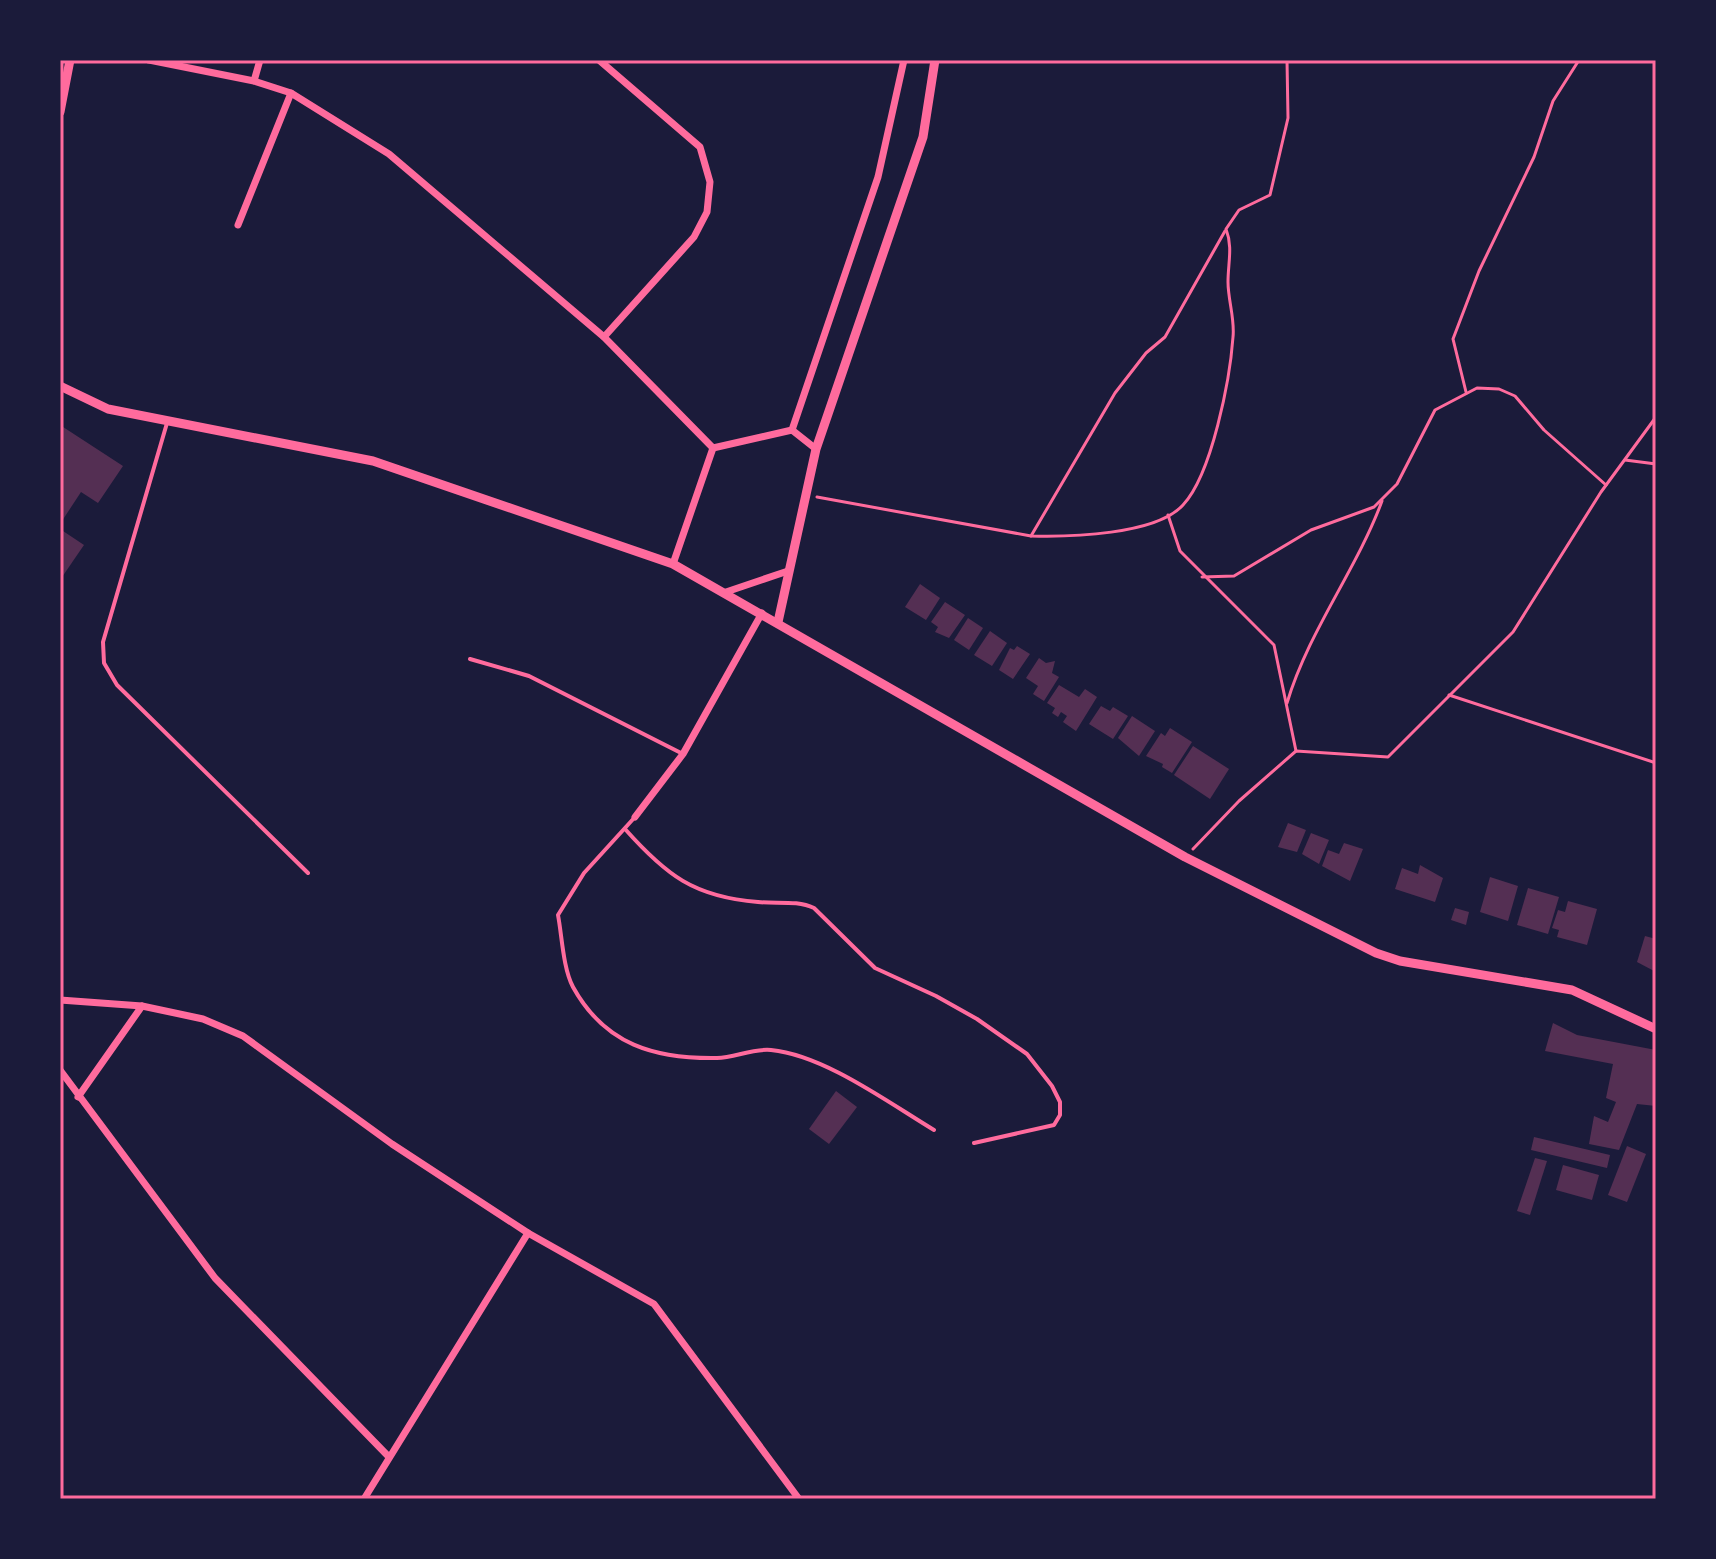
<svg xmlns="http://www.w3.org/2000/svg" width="1716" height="1559" viewBox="0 0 1716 1559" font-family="'Zilla Slab',serif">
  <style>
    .building { fill: #542f53 }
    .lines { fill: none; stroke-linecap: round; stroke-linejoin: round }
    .path { stroke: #ff6b9d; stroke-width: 3 }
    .service { stroke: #ff6b9d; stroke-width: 4 }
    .minor { stroke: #ff6b9d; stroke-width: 7 }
    .tertiary { stroke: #ff6b9d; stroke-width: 9 }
    .neatline { fill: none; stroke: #ff6b9d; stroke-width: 3 }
  </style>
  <rect width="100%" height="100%" fill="#1b1b3a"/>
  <g class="building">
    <polygon points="60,425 123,466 98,503 81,492 60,524"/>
    <polygon points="60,529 84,545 60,580"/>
    <polygon points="920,584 940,598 926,620 905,607"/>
    <polygon points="945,602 965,615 949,638 935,632 938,627 931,622"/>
    <polygon points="968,618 983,628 969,650 954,640"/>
    <polygon points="990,631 1007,643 992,666 974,655"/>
    <polygon points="1017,646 1030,654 1013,679 999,670 1010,648 1014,650"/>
    <polygon points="1039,658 1046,663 1055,661 1052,673 1059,677 1044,701 1033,694 1038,686 1026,678"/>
    <polygon points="1059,685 1079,697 1085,689 1097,697 1076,731 1063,722 1067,716 1061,712 1058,717 1052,713 1055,708 1047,703"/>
    <polygon points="1101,706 1110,711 1113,707 1128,716 1113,739 1089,724"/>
    <polygon points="1132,716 1155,731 1139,756 1118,738"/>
    <polygon points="1170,728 1192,742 1172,773 1162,767 1163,764 1146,756 1161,733 1165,736"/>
    <polygon points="1193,746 1229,769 1210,799 1174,775"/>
    <polygon points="1288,823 1306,830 1297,852 1278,847"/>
    <polygon points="1311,833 1329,840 1319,864 1302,854"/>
    <polygon points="1344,843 1363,849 1350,881 1322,866 1328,850 1339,854"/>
    <polygon points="1420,865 1443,878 1435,902 1395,889 1402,868 1418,874"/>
    <polygon points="1490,877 1518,886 1508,921 1480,912"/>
    <polygon points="1528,888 1559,897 1548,934 1517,925"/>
    <polygon points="1568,901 1597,909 1587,945 1557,937 1559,930 1552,928 1558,910 1565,912"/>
    <polygon points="1455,908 1469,912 1466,925 1451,920"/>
    <polygon points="1645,936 1656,939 1656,972 1637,962"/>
    <polygon points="1553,1023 1577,1035 1656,1050 1656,1106 1637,1104 1619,1150 1589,1144 1594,1116 1608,1122 1616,1102 1606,1098 1613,1064 1545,1051"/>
    <polygon points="836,1091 857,1107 829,1144 809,1129"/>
    <polygon points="1534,1137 1610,1155 1607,1168 1531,1150"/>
    <polygon points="1627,1146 1646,1154 1627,1202 1608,1195"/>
    <polygon points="1535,1158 1547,1161 1530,1215 1517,1211"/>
    <polygon points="1563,1165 1599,1175 1592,1200 1556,1190"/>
  </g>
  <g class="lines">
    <g class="path">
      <polyline points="1466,392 1453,339 1479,271 1534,157 1553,101 1579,60"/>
      <polyline points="1625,460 1656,464"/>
      <path d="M817 497 1031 536C1069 537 1156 535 1183 505 1212 474 1230 379 1233 337 1235 319 1228 300 1228 282 1228 263 1233 247 1226 229L1239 210 1270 195 1288 118 1287 60"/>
      <polyline points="1168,515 1180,551 1274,645 1296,751"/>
      <polyline points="1031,536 1115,393 1146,353 1165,337 1225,231"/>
      <polyline points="1202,577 1234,576 1311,530 1374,507 1397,484 1435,410 1477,388 1499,389 1515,396 1544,430 1606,485"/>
      <polyline points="1449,695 1656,763"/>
      <path d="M1287 703C1309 630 1356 571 1382 501"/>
      <polyline points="1193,849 1239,801 1296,751 1388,757 1513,632 1601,492 1656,417"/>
    </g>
    <g class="service">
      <polyline points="167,423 103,642 104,663 117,685 308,873"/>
      <polyline points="470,659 529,676 683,754"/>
      <path d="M635 817 584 873 558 915C562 936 563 968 573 987 605 1045 655 1059 717 1058 734 1058 753 1048 771 1050 824 1055 889 1103 934 1130"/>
      <path d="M625 829C666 875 694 897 758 902 777 904 797 900 814 908L875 968 936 996 977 1019 1027 1054 1052 1086 1060 1102V1115L1054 1125 974 1143"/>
    </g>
    <g class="minor">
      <polyline points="149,60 254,81 291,93 389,154 604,337 713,448 673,564"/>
      <polyline points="599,60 700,147 710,182 707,212 694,237 604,337"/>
      <polyline points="254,81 260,60"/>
      <polyline points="238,225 291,93"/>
      <polyline points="792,430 816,449"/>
      <polyline points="713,448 792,430 878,177 904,60"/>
      <polyline points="723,593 788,571"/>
      <polyline points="635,817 683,754 762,613"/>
      <polyline points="60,1000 142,1006 203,1019 243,1036 392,1144 528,1233 654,1304 799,1499"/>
      <polyline points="60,1070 215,1278 389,1457"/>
      <polyline points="78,1097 142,1006"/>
      <polyline points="364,1499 528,1233"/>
    </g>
    <g class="tertiary">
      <polyline points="60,112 70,60"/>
      <polyline points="60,386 108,409 373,461 673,564 1185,857 1376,953 1400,961 1572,990 1656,1029"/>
      <polyline points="778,622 816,449 923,137 935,60"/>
    </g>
  </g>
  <rect width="1716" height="1559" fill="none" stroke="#1b1b3a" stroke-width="124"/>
  <rect x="62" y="62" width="1592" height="1435" class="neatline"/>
</svg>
